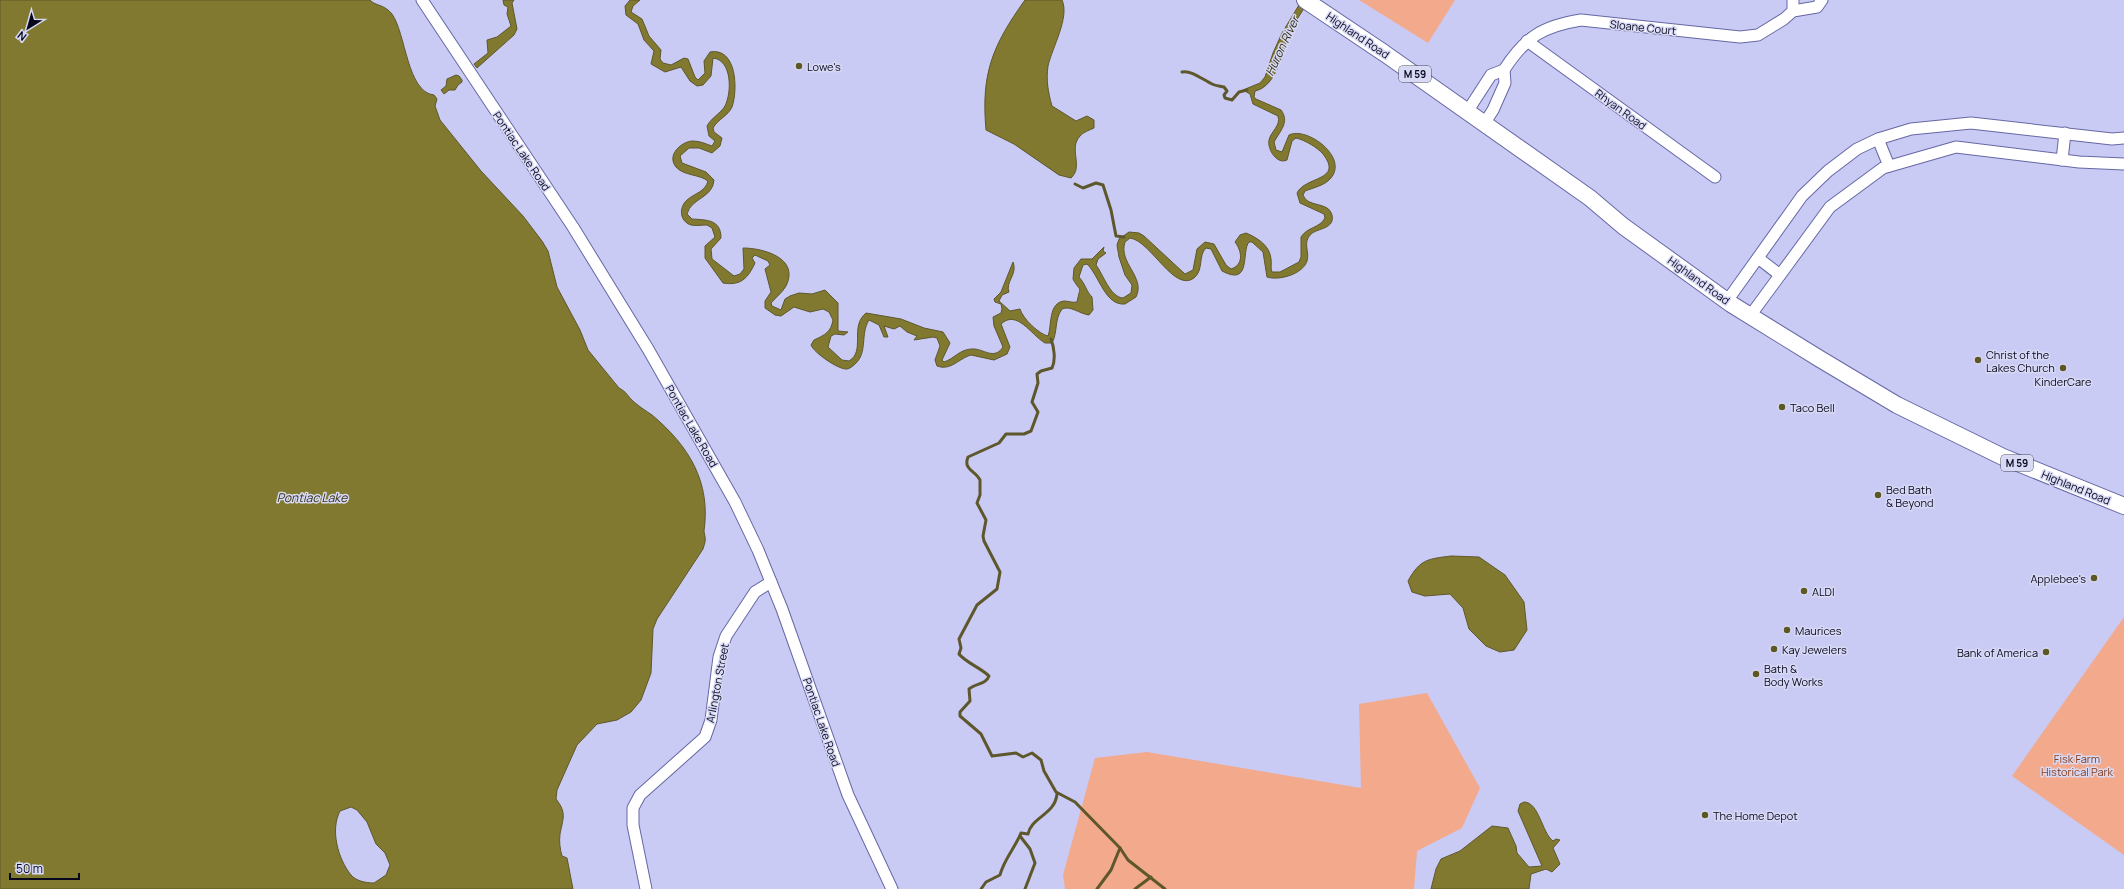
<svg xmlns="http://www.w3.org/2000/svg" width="2124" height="889" viewBox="0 0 2124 889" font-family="Manrope,sans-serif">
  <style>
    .green { fill: #f3a98c }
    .water { fill: #827931; stroke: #5e572b; fill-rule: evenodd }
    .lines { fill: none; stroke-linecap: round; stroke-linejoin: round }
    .stream { stroke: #5e572b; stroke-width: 3 }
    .minor-casing { stroke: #6767a5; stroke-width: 13 }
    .highway-casing { stroke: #6767a5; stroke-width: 18 }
    .minor { stroke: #fff; stroke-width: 11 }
    .highway { stroke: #fff; stroke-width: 16 }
    .poi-dot { fill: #5d5723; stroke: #d8daf5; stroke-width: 1.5 }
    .labels { text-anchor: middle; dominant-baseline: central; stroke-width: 3; stroke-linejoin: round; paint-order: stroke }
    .shield { fill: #d8daf5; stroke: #47465e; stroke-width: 1 }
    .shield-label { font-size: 10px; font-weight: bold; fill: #09071e }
    .street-label { font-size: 11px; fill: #09071e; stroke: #d8daf5 }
    .poi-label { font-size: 11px; fill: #09071e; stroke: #d8daf5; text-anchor: start }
    .park-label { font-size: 11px; fill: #843a1a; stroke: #d8daf5 }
    .water-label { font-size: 12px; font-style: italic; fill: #333019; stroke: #d8daf5 }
  </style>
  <rect width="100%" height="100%" fill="#c9cbf4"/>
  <g class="green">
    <polygon points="1359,0 1455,0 1428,43"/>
    <polygon points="2124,617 2124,855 2012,776"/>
    <polygon points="1427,693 1480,788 1462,828 1417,851 1414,889 1065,889 1063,875 1095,758 1147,752 1361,788 1359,704"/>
  </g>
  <g class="water">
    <path d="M0 0H370C375 6 384 4 392 14 406 34 407 92 434 95L437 99 435 106 440 120 481 171 523 216 542 241 548 251 557 287 580 330 588 350 619 388C627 392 628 397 634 402 640 407 646 411 652 415 689 446 711 482 704 531 704 532 705 536 705 537 706 541 704 545 703 549L657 619 653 629 651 673 641 700 631 712 617 720 597 724 577 745 557 790 556 799C567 813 563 818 560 834 559 842 560 849 562 856L567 858 573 889H0ZM351 807 357 810 367 822 376 844 385 853 390 865 386 875 374 883C366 883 356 881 351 875 338 859 330 830 340 811Z"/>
    <polygon points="503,0 514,0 512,3 517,29 514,35 477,68 474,64 488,53 487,40 497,37 511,26 507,14 508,7 504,5"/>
    <path d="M630 0H640L633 6 631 12 642 19 649 36 661 50 660 59 663 63 671 65 684 58 688 59 695 77 698 80 705 73 704 61 710 52C737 47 738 90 732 107 728 116 718 119 713 128L714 132 722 138 720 146 712 153 699 148H689L680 156 682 163 706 172 714 180C713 198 691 198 687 214L692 219C706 220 721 219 721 238L711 249 712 259 734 276 740 274 744 269 743 248C763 248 800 258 786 286 782 293 776 297 771 303L772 306 781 310 785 299 790 296 799 293 812 294 825 290 838 303V331L848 332 844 335 835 334 831 336 828 347 842 360 849 361C866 351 849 327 866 313L901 319 924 328 943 332 950 343 942 360 944 362C954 359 960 349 972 349 983 348 994 361 1003 347L994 326 993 317 1001 313 1002 309 1001 304 995 302 994 299 1001 292 1013 262C1018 274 1005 282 1009 292L1002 295 999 301 1010 311 1020 309C1023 319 1039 334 1048 336 1052 326 1048 303 1064 301 1069 301 1072 303 1077 302 1081 283 1081 294 1073 279L1074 268 1081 259H1092L1104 247 1103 251 1106 253 1098 259 1096 265C1103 274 1110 297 1123 298L1131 293 1132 285 1125 275 1119 257 1117 245 1119 239 1129 232 1139 233 1144 236 1185 274 1193 270 1197 249 1205 242 1214 244 1226 265 1231 269C1244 265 1242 251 1235 242L1240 235 1246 233C1258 238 1270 246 1271 259 1272 264 1270 268 1272 272H1280L1299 262 1301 257V237C1307 227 1320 228 1325 218L1324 214 1300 203 1297 193C1305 176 1344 181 1323 154 1318 148 1305 140 1296 138L1292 141 1287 160C1277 165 1267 149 1269 140 1271 131 1281 126 1278 116L1253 104 1250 94 1243 90 1260 83 1265 77 1273 53 1282 33 1302 0H1309C1303 11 1295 21 1290 32 1282 50 1278 86 1255 91L1254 97 1256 99 1281 110C1290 122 1280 131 1274 142L1276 150 1282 152 1289 135C1307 126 1350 158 1330 179 1325 185 1313 188 1305 191L1303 195C1307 208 1329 201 1332 215 1335 229 1318 228 1311 234 1302 243 1310 251 1307 261 1303 274 1279 281 1267 277L1263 252 1252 242H1249C1241 251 1252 287 1222 271L1211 249 1206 248C1198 255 1204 270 1194 278 1174 293 1151 241 1130 238L1125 242C1118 263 1146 277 1136 297L1125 304C1105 306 1099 275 1087 264L1083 265 1079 277C1086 285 1086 291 1092 297L1093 310 1089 315C1080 314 1070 305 1062 309 1054 320 1058 332 1052 343H1045C1031 335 1017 309 1001 324L1010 347 1007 354 994 360 971 355C958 359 951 371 937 366L935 360 940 346 937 338 933 337 914 340 917 336 907 332 900 326 894 329 884 326 888 337H884L879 325 869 320C860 334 868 353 855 364 853 366 849 369 847 369 839 370 814 353 811 345L814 340C825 335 831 332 833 320L829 312 823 309 810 312 794 307 781 316 775 315 765 308V301L771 292 765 269 770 265 768 261 755 255 752 258 755 263C748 278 741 286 723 283L705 258V246L715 237 712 228 707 225C702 225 696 226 691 225 679 221 679 207 687 200 695 193 705 192 708 181 699 174 684 176 676 167 666 155 682 141 693 141 700 141 706 144 712 146L715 141 709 136 707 126C711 118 721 113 725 106 732 92 732 60 713 58L711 76 703 85 697 86 690 81 681 67 665 72 651 64 654 51 644 40 638 24 626 15 625 6Z"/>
    <path d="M1025 0H1062C1070 17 1052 48 1048 66 1046 80 1048 92 1052 106L1076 121 1087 116 1094 120V128C1090 130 1083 132 1080 136 1068 149 1084 166 1071 178L1059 175 1014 144 986 130C981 74 992 46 1025 0Z"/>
    <polygon points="456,75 459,76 462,80 462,82 458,85 455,90 449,90 444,94 441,90 446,86 447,79"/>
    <path d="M1451 556 1479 557 1505 575 1524 602 1527 630 1514 650 1500 652 1486 646 1469 629 1463 608 1450 594 1425 596 1412 592 1408 581C1420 559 1428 559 1451 556Z"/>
    <path d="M1524 802C1539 802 1542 833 1553 841L1556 839 1560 840 1553 848 1560 864 1552 872 1546 869 1531 874 1529 889H1431L1436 869 1441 859 1460 851 1492 826 1508 828 1516 846 1517 853 1529 867 1542 866 1518 811 1520 804Z"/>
  </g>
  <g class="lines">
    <g class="stream">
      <path d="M1182 72C1192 70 1203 80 1212 84 1216 86 1220 86 1224 87L1227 91 1224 95 1225 98 1232 100 1239 92 1247 90"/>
      <polyline points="1075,184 1083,188 1096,183 1103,185 1111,210 1116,236 1124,237"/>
      <path d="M1051 339C1054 347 1056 360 1052 368L1041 371 1037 374 1038 383 1032 402 1038 412 1031 431 1024 434H1006L999 443 968 457C963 470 975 470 980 480V495L977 503 986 520 983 536 984 541 1000 572 997 589 977 605 959 639 961 648 959 654C965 662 981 668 989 676 986 685 975 683 969 689L970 701 960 712V716L981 734 992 756 1016 753 1023 757 1032 753 1041 760 1044 771 1056 792 1075 802 1120 848 1128 860 1165 889"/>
      <polyline points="1020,836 1030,849 1035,863 1025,889"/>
      <path d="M981 889 986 882 1000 875C1004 859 1015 848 1021 833L1028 834C1031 817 1055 815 1057 794"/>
      <polyline points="1097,889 1111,870 1120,848"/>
      <polyline points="1135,889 1151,877"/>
    </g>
    <defs>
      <g id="minor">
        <polyline points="422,0 573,227 648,349 735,502 758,550 782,609 848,795 892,889"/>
        <polyline points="1793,0 1793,11"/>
        <polyline points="1527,41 1715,177"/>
        <path d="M1504 70C1525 37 1543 26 1581 20L1740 37 1758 35 1784 19 1793 11 1817 7 1822 0"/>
        <polyline points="1467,112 1491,75 1504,70 1505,83 1493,110 1484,124"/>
        <polyline points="1878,139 1889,166"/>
        <polyline points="2062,160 2065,133"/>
        <polyline points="1758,258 1780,275"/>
        <polyline points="1727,301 1802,196 1828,171 1857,149 1878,139 1911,129 1971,123 2112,139 2124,138"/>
        <polyline points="1750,316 1830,207 1883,168 1956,147 2079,162 2124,164"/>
        <polyline points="646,889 633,825 633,808 640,795 705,737 711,720 719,657 726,636 755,592 771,582"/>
      </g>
      <polyline id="highway" points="1305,0 1384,53 1590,198 1623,226 1731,304 1820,359 1897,405 2003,457 2124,506"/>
    </defs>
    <use href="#minor" class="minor-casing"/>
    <use href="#highway" class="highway-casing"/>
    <use href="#minor" class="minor"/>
    <use href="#highway" class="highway"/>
  </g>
  <g class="poi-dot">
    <circle cx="799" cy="66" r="4"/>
    <circle cx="1978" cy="360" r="4"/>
    <circle cx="2063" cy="368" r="4"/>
    <circle cx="1782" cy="407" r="4"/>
    <circle cx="1878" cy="495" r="4"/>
    <circle cx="2094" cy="578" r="4"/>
    <circle cx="1804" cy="591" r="4"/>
    <circle cx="1787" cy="630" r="4"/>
    <circle cx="1774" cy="649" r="4"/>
    <circle cx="2046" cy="652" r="4"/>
    <circle cx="1756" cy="674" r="4"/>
    <circle cx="1705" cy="815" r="4"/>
  </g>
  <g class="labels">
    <g class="shield">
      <rect x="1399" y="66" width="32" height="16" rx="3"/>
      <rect x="2001" y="455" width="32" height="16" rx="3"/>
    </g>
    <g class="shield-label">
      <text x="1415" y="74">M 59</text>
      <text x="2017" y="463">M 59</text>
    </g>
    <g class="street-label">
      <text transform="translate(1643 27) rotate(6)">Sloane Court</text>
      <text transform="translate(1358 35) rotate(34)">Highland Road</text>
      <text transform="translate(1621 109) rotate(36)">Rhyan Road</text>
      <text transform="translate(522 151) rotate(56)">Pontiac Lake Road</text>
      <text transform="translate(1699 280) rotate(36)">Highland Road</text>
      <text transform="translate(692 426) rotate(60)">Pontiac Lake Road</text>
      <text transform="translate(2076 487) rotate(22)">Highland Road</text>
      <text transform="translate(717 683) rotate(-79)">Arlington Street</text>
      <text transform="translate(822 722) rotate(71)">Pontiac Lake Road</text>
    </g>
    <g class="poi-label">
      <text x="807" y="66">Lowe's</text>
      <text x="1986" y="354">Christ of the<tspan x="1986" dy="13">Lakes Church</tspan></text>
      <text x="2063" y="381" text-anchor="middle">KinderCare</text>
      <text x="1790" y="407">Taco Bell</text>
      <text x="1886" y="489">Bed Bath<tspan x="1886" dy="13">&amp; Beyond</tspan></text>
      <text x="2086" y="578" text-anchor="end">Applebee's</text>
      <text x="1812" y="591">ALDI</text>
      <text x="1795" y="630">Maurices</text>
      <text x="1782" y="649">Kay Jewelers</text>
      <text x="2038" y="652" text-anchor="end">Bank of America</text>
      <text x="1764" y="668">Bath &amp;<tspan x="1764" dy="13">Body Works</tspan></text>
      <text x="1713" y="815">The Home Depot</text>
    </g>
    <g class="park-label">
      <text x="2077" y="758">Fisk Farm<tspan x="2077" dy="13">Historical Park</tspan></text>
    </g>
    <g class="water-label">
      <text transform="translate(1282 46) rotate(-65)">Huron River</text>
      <text x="312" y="497">Pontiac Lake</text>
    </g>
  </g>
  <g transform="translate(28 28) rotate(217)" stroke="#d8daf5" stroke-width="3" paint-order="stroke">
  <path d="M0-3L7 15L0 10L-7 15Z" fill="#09071e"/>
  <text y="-6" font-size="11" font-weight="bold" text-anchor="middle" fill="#09071e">N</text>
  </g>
  <path d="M10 873v6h69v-6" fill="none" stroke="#09071e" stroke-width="2"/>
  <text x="16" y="873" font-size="12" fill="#09071e" stroke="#d8daf5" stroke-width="3" paint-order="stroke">50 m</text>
</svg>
